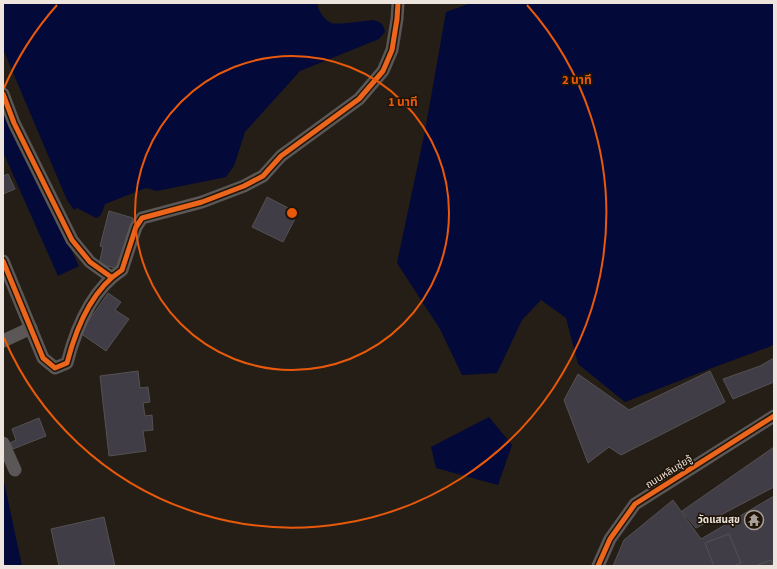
<svg xmlns="http://www.w3.org/2000/svg" width="777" height="569" viewBox="0 0 777 569" font-family="'Source Sans 3','Noto Sans Thai',sans-serif">
  <style>
    .water { fill: #030938 }
    .building { fill: #413d46; stroke: #545152 }
    .lines { fill: none; stroke-linecap: round; stroke-linejoin: round }
    .minor { stroke: #5a5756; stroke-width: 13 }
    .cycleway-casing { stroke: #201508; stroke-width: 8 }
    .cycleway { stroke: #eb651d; stroke-width: 5 }
    .ring { fill: none; stroke: #e8590c; stroke-width: 2 }
    .labels { text-anchor: middle; dominant-baseline: central; stroke-width: 3.5; stroke-linejoin: round; paint-order: stroke }
    .street-label { font-size: 10px; fill: #ede5dd; stroke: #201508 }
    .poi-label { font-size: 10px; font-weight: bold; fill: #ede5dd; stroke: #201508; text-anchor: end }
    .centre { fill: #e8590c; stroke: #201508; stroke-width: 2 }
    .ring-label { font-size: 12px; text-anchor: middle; font-weight: bold; fill: #e8590c; stroke: #201508; stroke-width: 3.5; stroke-linejoin: round; paint-order: stroke }
  </style>
  <rect width="100%" height="100%" fill="#241e17"/>
  <g class="water">
    <path d="M3 3H317C318 11 324 19 331 23 337 25 364 21 372 20 380 21 384 24 385 32L379 39 300 71 245 132 234 166 226 177 157 191 146 188 105 204C103 209 102 217 96 218L77 208 74 210 67 200 3 49Z"/>
    <polygon points="471,3 774,3 774,344 769,347 712,368 625,402 578,364 566,318 541,300 522,320 497,373 462,375 440,329 397,263 425,131 446,12"/>
    <polygon points="3,108 79,266 58,276 3,152"/>
    <polygon points="489,417 512,445 498,485 436,468 431,447"/>
    <polygon points="3,477 22,566 5,566 3,558"/>
  </g>
  <g class="building">
    <polygon points="8,174 15,189 3,194 3,176"/>
    <polygon points="267,197 298,213 283,242 252,227"/>
    <polygon points="109,211 133,218 119,269 99,264 103,247 100,246"/>
    <polygon points="108,293 121,302 115,310 129,319 106,351 80,333"/>
    <polygon points="774,358 774,382 733,399 723,379 760,366"/>
    <polygon points="138,371 140,388 148,387 150,402 143,403 145,416 152,415 153,430 143,431 146,451 109,456 100,376"/>
    <polygon points="710,371 725,402 621,455 609,447 588,463 564,400 578,374 629,410"/>
    <polygon points="39,418 46,436 13,449 10,443 16,440 12,429"/>
    <polygon points="774,447 774,487 696,528 682,511"/>
    <polygon points="774,496 774,566 613,566 624,540 673,500 701,539"/>
    <polygon points="104,517 115,566 59,566 51,529"/>
    <polygon points="729,534 741,563 734,566 714,566 705,543"/>
    <polygon points="771,560 773,566 755,566"/>
  </g>
  <g class="lines">
    <g class="minor">
      <polyline points="3,94 14,123 72,240 90,262 111,277"/>
      <path d="M3 261 43 358 55 368 67 363C76 328 91 290 122 270L136 227 142 218 202 202 244 186 263 176 281 156 359 99 383 71 392 50 397 19 398 3"/>
      <polyline points="3,341 31,328"/>
      <polyline points="3,443 15,470"/>
      <polyline points="598,566 610,539 635,504 774,416"/>
    </g>
    <defs>
      <g id="cycleway">
        <polyline points="3,94 14,123 72,240 90,262 111,277"/>
        <path d="M3 261 43 358 55 368 67 363C76 328 91 290 122 270L136 227 142 218 202 202 244 186 263 176 281 156 359 99 383 71 392 50 397 19 398 3"/>
        <polyline points="598,566 610,539 635,504 774,416"/>
      </g>
    </defs>
    <use href="#cycleway" class="cycleway-casing"/>
    <use href="#cycleway" class="cycleway"/>
  </g>
  <g class="ring">
    <circle cx="292" cy="213" r="157"/>
    <path d="M4 88A314 314 0 0 1 57 5M527 5A314 314 0 1 1 4 338"/>
  </g>
  <defs>
    <symbol id="temple-ring" viewBox="-11 -11 22 22"><circle r="9.5" fill="#201508" stroke="#a79f98" stroke-width="1.5"/><path d="M0-6L5-2H3V0L6.5 2.5H4V6H1.5V3h-3V6H-4V2.5H-6.5L-3 0V-2H-5Z" fill="#a79f98"/></symbol>
  </defs>
  <g fill-rule="evenodd">
    <use href="#temple-ring" x="743" y="509" width="22" height="22"/>
  </g>
  <g class="labels">
    <g class="street-label">
      <text transform="translate(669 472) rotate(-32)">ถนนหลิมซุ่ยจู้</text>
    </g>
    <g class="poi-label">
      <text x="740" y="520">วัดแสนสุข</text>
    </g>
  </g>
  <circle cx="292" cy="213" r="6" class="centre"/>
  <g class="ring-label">
    <text x="577" y="84">2 นาที</text>
    <text x="403" y="106">1 นาที</text>
  </g>
  <rect width="777" height="569" fill="none" stroke="#ede5dd" stroke-width="8"/>
</svg>
